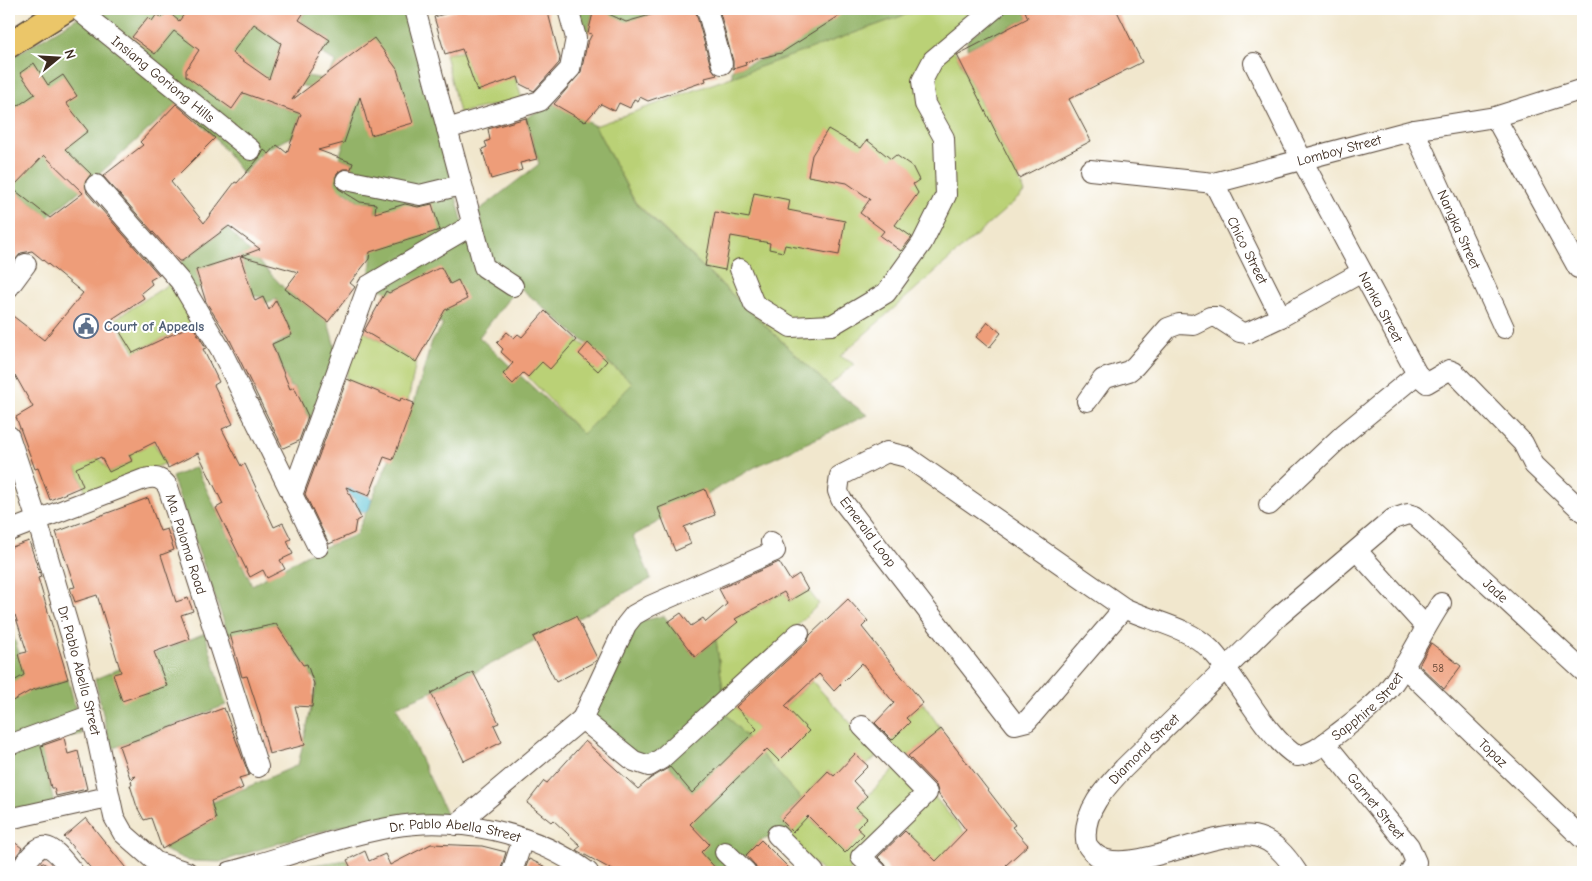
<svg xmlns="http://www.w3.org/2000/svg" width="1592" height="881" viewBox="0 0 1592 881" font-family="'Comic Neue',sans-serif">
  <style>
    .green { fill: #bad176; stroke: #7a7e4a }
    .forest { fill: #93b367; stroke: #676e42 }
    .water { fill: #5ac3d6; stroke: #4a767a }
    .building { fill: #ee9d79; fill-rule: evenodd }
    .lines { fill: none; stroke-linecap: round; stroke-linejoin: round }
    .minor-casing { stroke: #564638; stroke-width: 22 }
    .major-casing { stroke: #564638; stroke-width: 28 }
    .minor { stroke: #fff; stroke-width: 20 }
    .major { stroke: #ebc669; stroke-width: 25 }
    .labels { text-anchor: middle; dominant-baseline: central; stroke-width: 4; stroke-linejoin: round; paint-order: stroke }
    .number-label { font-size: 11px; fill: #684735 }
    .street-label { font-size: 14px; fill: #3b2a1e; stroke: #fff }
    .service-label { font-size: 14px; font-weight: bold; fill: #4e5e75; stroke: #fff; text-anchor: start }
  </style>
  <rect width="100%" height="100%" fill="#fff"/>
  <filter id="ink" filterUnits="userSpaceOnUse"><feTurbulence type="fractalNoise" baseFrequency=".02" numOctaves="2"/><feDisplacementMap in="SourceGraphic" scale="10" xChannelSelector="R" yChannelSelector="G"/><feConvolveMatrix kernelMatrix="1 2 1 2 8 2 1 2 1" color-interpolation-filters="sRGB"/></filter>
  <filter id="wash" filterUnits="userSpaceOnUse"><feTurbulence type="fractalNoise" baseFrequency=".0096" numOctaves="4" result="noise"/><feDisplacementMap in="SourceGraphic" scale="20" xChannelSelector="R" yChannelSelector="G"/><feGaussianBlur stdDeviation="1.12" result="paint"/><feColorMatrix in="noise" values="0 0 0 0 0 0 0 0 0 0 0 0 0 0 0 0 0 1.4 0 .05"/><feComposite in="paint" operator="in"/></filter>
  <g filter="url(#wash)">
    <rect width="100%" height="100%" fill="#f1e7cd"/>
    <g class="green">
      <polygon points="921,9 983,9 948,38 1018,176 1024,193 840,356 854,364 829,386 635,202 595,126"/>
      <polygon points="467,51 467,62 477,91 514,74 522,99 459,113 445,54"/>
      <polygon points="172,282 196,322 135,352 115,319"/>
      <polygon points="355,331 363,331 416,362 408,401 383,446 383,394 346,379"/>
      <polygon points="568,333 634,383 583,435 528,377"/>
      <polygon points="150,437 166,463 88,497 76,467 99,458 110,472 132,461 128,449 134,445 137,451 147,446"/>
      <polygon points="808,590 819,604 724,697 716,640 738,622 735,619 784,592 789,601"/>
      <polygon points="812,681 879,754 867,765 834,776 828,771 801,799 725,713 736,707 759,731"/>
      <polygon points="923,703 941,729 906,758 889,744 909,722 906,718"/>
      <polygon points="895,768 918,792 849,872 823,872 782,834 793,832 807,816 845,853 863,834 857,828 867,818 856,808"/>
      <polygon points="933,795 964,832 936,862 901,826"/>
    </g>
    <g class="forest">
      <polygon points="92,9 233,9 282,44 262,100 301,114 292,137 264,150 243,174 215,138 179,102 95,178 48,217 9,185 9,59"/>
      <polygon points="307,9 406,9 464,227 370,274 376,204 360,202 346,192 328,190 334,173 349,174 353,163 339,157 354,114 324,103 326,94 298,84 301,75 325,79 336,62 322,53 330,40 300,20"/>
      <polygon points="575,9 672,9 641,18 640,29 611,16 593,12 588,33 583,38"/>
      <polygon points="834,9 921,9 732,77 732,69 777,54 838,16"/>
      <polygon points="1007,9 1024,9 1028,18 967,49 967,40"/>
      <path d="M552 103 595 126 635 203 829 386 867 415 755 467 633 536 651 579C567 623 484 673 396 706L448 817 377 818 298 837 220 862 189 861 162 849 216 819 211 803 298 765 317 683 276 624 229 636 172 477 196 467 252 585 311 552 356 535 414 403 432 341 443 325 374 285 464 233 513 293 479 337 583 434 633 383 492 264 478 211 539 164 526 118Z"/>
      <polygon points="227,228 285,289 328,322 336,351 310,420 294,387 290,387 273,346 292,335 276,299 266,303 263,297 253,296 240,256 196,270 201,287 194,290 179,264"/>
      <polygon points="664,616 695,657 716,640 724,697 652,759 631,753 595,719 595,700 636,622"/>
      <polygon points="9,624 32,691 68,679 82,734 41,744 57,817 9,826"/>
      <polygon points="205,633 226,705 111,749 95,679"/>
      <polygon points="725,713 801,799 781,820 793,832 761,840 729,872 719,872 700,852 709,844 680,813 695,796 667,763"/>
      <polygon points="347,860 353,872 303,872 306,866"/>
    </g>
    <polygon class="water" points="351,488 369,496 372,499 369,509 364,512 359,510 354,498 348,497 346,493 347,489"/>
    <g id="blocks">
      <g class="building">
        <path d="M188 9H306L299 20 330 40 292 100 374 38 397 69 413 123 371 135 360 97 344 143 318 150 353 163 351 169H343L337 173 335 183 339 189 360 202 376 204 375 213 405 204 418 207 432 204 440 230 370 252 369 259 350 283 355 287 328 322 285 289 298 272 241 256 260 249 229 226 182 261H179L103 176 143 145 140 142 176 104 215 138 171 182 204 223 235 182 237 183 260 157 264 150 269 154 277 145 287 153 301 114 243 93 232 109 186 76V70L199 50 174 31 155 54 132 37 148 17 152 21 157 14 162 18 167 11 179 21ZM254 24 281 43 269 79 232 53Z"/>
        <polygon points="461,9 547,9 560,58 559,63 534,91 520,84 518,77 477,91 462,49 445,54 434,17"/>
        <polygon points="594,9 598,9 626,22 671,9 695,9 711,67 717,75 705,78 706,81 648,101 640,97 638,101 634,99 630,108 619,103 615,111 601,104 585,122 554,104 581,72 587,44 592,34 588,33"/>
        <polygon points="719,9 850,9 781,53 745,62 746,65 733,69 733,61"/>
        <polygon points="1024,9 1116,9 1142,62 1069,99 1091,141 1019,178 957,55 1028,18"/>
        <path d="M34 63 48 85 63 75 77 96 66 103 88 131 65 149 91 174 85 182 87 193 159 275 150 280 152 284 141 293 144 298 112 319 133 353 192 325 206 348 203 349 219 382 214 385 233 424 222 429 241 466 245 464 274 527 283 523 291 539 287 541 293 554 280 560 285 569 267 578 263 570 250 577 216 508 223 504 198 453 168 468 155 442 129 455 132 461 109 472 101 457 76 468 83 486 50 500 38 468 35 469 16 417 33 407 15 375 9 383V313L44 340 83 293 32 251 21 253 9 267V112L35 94 20 73ZM44 155 83 193 50 218 12 188Z"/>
        <polygon points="526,118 537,159 520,163 522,170 491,179 482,149 487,147 485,142 490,140 488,129"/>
        <polygon points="828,129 861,148 867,140 891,159 896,155 912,166 919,180 913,184 918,193 895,225 912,237 901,251 880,236 884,231 860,213 870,199 847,183 808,176 812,155"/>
        <polygon points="754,193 790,200 788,210 845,221 839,255 785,245 783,252 769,249 770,243 731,236 725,270 705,266 715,212 749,218"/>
        <polygon points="240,256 255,301 263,297 269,310 276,300 292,335 272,344 290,389 294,387 308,416 299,441 283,448 229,338 206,302 196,270"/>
        <polygon points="441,267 450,284 458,280 467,299 445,310 416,362 364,331 386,291 389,293"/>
        <polygon points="545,311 576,340 550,369 542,362 528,377 523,373 513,384 503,374 513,363 501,352 503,349 497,343 507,332 514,338 518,334 522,337"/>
        <polygon points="988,322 1001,333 989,348 976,337"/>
        <polygon points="588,343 607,361 598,371 579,354"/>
        <polygon points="347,379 400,401 401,398 414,403 393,460 384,457 369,496 346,487 361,518 356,521 354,533 329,544 305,494"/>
        <polygon points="705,489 715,515 684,527 691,544 675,551 658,508"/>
        <polygon points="148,498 160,531 167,529 174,550 161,555 176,602 188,598 193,611 181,615 190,639 154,652 167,686 122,701 113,674 121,672 97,595 75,602 70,588 75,587 56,532"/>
        <polygon points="29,541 41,577 38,578 68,679 30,691 9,703 9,684 24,675 18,654 27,652 15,615 9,617 9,548"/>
        <polygon points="779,562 790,580 799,574 808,590 789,601 784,592 735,619 738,622 695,657 668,622 681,613 691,626 703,618 706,622 727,604 719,589"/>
        <polygon points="848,599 868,621 862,627 923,703 906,718 910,722 892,740 875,723 894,703 862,663 834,691 819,674 785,706 809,731 779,761 767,749 690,824 709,844 701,852 719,872 616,872 576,850 581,846 553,820 551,822 527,803 544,781 547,783 585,741 638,789 651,778 670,767 692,793 757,729 736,707 807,642 810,635"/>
        <polygon points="576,616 597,658 596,661 556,682 533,637"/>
        <polygon points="276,624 303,665 307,664 314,684 312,707 295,706 305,745 269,754 260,716 247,676 242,677 230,634"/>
        <polygon points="1431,643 1461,666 1444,689 1419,665"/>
        <polygon points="473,672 499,723 494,725 502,742 464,761 431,693"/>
        <polygon points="224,708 249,775 239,778 243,788 211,801 216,819 162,849 151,818 144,820 137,807 130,785 132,785 131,781 136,776 130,778 119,746"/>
        <polygon points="941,729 1015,825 1012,827 1028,845 1006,865 1013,872 889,872 885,864 878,857 905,831 936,861 966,830 939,795 936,785 908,756"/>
        <polygon points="64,738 68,754 78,751 87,789 56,796 54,788 51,788 41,746"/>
        <polygon points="855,754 868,766 853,781 867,796 856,808 867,818 857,828 864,834 845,853 808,816 793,832 781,820 828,771 834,776"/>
        <polygon points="86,818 97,832 129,872 94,872 64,837"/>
        <polygon points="9,838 22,848 9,866"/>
        <polygon points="761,840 793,872 758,872 754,864 746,855"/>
        <polygon points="431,844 482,846 506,852 500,872 346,872 352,870 347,860 365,851 369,861 385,854 390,865"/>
        <polygon points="529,859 556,872 524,872"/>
        <polygon points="42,862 57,872 33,872"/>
      </g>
    </g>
  </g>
  <g filter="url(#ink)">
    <use href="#blocks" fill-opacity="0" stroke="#564638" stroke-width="1"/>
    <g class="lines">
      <defs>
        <g id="minor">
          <path id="s1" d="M77 9 251 150"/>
          <polyline points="415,9 484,267 513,286"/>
          <polyline points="707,9 722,64"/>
          <path id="s2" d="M1254 63 1302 160 1417 374 1427 383 1449 370 1454 372 1523 443 1534 465 1583 512"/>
          <polyline points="1495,117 1578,268"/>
          <polyline points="447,129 540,101 570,69 576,38 568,9"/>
          <path id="s3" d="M1414 130 1504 328"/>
          <path id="s4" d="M1090 170 1214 183 1414 130 1495 117 1583 89"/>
          <polyline points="346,180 420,195 461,185"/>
          <path id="s5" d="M1214 183 1281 317"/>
          <polyline points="96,185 180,281 221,350 318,547"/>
          <polyline points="740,269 754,304 791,327 832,325 886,293 922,243 946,195 944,138 925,104 922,81 933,60 994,9"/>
          <polyline points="9,287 26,264"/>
          <polyline points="1087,401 1103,379 1129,371 1135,366 1168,328 1179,324 1194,325 1210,317 1217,317 1240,332 1247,333 1281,317 1362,272"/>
          <path id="s6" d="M9 436 37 520 73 642 92 715 114 817 123 833 156 862 187 872"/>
          <polyline points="292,495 368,286 472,225"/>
          <polyline points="1269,505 1344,434 1417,374"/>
          <path id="s7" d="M9 531 144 479C155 476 162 478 168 487L258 767"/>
          <polyline points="1357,551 1425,626"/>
          <path id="s8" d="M1124 608 1027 721 1015 724 841 499 838 491 840 476 887 452 907 457 1124 608C1153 622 1186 626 1210 649 1238 678 1266 738 1297 756 1313 754 1324 744 1337 734 1357 719 1379 703 1394 682 1411 657 1424 629 1441 603"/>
          <path id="s9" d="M1403 666 1583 839"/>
          <polyline points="582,719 626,625 634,615 650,606 775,551 771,542"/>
          <polyline points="862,726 927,793 861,857 877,872"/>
          <path id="s10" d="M1325 743 1409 846 1416 862 1410 872"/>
          <polyline points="9,745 92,715"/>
          <polyline points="9,819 108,797"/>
          <polyline points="456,825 582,719 634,761 649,766 661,759 799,633"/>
          <polyline points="777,835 814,872"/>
          <polyline points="725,852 746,872"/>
          <path d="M19 872C43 836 48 841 73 872"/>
          <path id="s11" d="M230 872C283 858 337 837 392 827 457 815 535 833 588 872"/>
          <polyline points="512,872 523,839"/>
          <path id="s12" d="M1297 872C1287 857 1274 840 1254 836 1213 828 1122 881 1094 853 1090 849 1086 845 1086 840 1083 811 1105 788 1124 768L1279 616 1393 519 1408 514 1415 516 1583 671"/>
        </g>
        <polyline id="major" points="9,45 66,9"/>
      </defs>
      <use href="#minor" class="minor-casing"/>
      <use href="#major" class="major-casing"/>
      <use href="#minor" class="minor"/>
      <use href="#major" class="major"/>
    </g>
  </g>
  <defs>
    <symbol id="civic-ring" viewBox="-11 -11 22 22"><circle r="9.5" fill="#fff" stroke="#5c6f8a" stroke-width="1.5"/><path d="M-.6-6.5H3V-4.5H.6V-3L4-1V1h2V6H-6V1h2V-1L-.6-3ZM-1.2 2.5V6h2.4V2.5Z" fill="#5c6f8a"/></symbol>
  </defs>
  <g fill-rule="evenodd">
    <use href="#civic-ring" x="72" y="312" width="28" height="28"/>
  </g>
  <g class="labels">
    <g class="number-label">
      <text x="1438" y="668">58</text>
    </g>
    <g class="street-label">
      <text stroke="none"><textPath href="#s1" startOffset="111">Insiang Goriong Hills</textPath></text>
      <text stroke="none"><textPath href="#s4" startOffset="254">Lomboy Street</textPath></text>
      <text stroke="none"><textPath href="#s3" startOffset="109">Nangka Street</textPath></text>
      <text stroke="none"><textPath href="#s5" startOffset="75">Chico Street</textPath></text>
      <text stroke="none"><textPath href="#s2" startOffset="275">Nanka Street</textPath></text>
      <text transform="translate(868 532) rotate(53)">Emerald Loop</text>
      <text stroke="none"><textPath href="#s7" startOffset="232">Ma. Paloma Road</textPath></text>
      <text stroke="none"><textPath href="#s12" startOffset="822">Jade</textPath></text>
      <text stroke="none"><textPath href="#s6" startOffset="245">Dr. Pablo Abella Street</textPath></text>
      <text stroke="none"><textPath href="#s8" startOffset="1129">Sapphire Street</textPath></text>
      <text stroke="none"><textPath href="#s12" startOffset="350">Diamond Street</textPath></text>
      <text stroke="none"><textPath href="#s9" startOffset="125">Topaz</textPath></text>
      <text stroke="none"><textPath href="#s10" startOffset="81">Garnet Street</textPath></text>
      <text stroke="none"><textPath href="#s11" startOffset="232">Dr. Pablo Abella Street</textPath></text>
    </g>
    <g class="service-label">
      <text x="104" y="326">Court of Appeals</text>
    </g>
  </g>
  <rect width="1592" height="881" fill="none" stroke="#fff" stroke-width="30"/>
  <g transform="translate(58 58) rotate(72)" stroke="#ffffff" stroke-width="4" paint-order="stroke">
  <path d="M0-4L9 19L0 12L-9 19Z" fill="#3b2a1e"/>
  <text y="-8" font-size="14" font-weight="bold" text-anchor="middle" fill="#3b2a1e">N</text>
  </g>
</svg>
